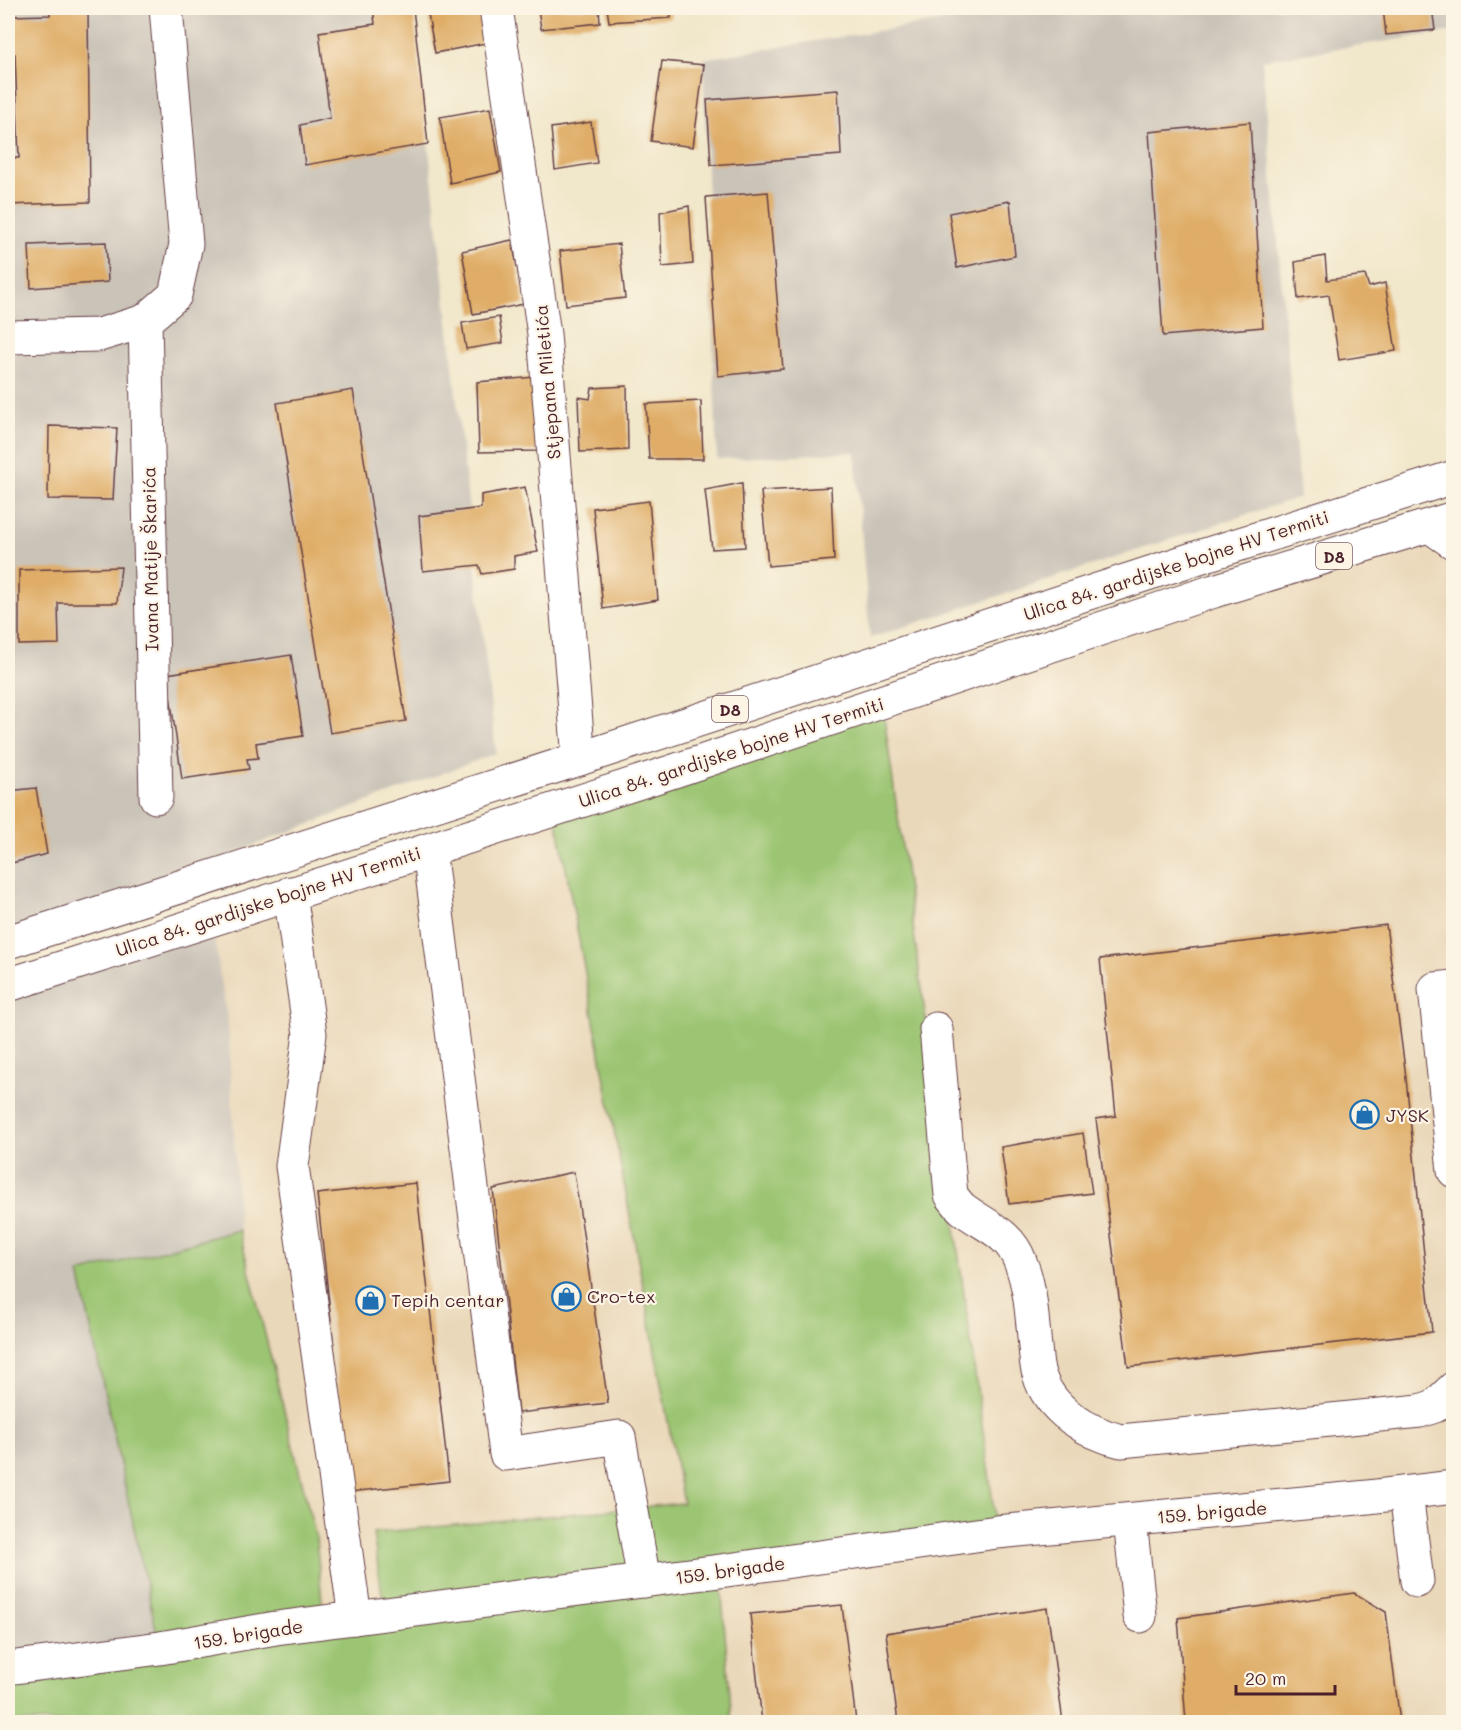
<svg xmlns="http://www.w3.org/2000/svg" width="1461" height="1730" viewBox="0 0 1461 1730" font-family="Mali,sans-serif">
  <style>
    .built { fill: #ead8ba }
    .industrial { fill: #cac3b8 }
    .green { fill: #9bc572; stroke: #72724e; stroke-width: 1.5 }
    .building { fill: #dfad68 }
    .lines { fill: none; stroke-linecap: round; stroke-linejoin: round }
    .minor-casing { stroke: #633d43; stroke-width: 35 }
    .major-casing { stroke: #633d43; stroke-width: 35 }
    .minor { stroke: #fff; stroke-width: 33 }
    .major { stroke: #fff; stroke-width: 33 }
    .labels { text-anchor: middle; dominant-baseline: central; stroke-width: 4.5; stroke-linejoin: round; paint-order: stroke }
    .shield { fill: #fcf5e5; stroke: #7f5f63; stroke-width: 1.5 }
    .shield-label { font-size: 16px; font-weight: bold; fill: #4a1f2b }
    .street-label { font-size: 18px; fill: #4a1f2b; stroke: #fcf5e5 }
    .poi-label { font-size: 18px; fill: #4a1f2b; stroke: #fcf5e5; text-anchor: start }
  </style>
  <rect width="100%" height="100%" fill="#fcf5e5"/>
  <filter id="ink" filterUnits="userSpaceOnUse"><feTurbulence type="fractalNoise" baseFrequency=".0167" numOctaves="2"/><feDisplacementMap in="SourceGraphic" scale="12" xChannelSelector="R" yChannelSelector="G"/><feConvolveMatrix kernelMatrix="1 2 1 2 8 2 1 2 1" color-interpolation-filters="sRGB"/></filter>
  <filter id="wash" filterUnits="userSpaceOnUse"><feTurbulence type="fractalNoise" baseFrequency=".008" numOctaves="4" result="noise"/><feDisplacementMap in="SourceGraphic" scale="24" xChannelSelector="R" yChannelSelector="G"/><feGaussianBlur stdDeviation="1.35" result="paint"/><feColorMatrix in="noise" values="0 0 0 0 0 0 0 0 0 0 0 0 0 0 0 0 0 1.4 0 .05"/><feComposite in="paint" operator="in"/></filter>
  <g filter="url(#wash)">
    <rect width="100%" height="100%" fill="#f1e7cb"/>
    <g class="built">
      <polygon points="1453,518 1453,1722 732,1722 720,1571 997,1532 882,702"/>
      <polygon points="555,810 683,1503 373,1533 385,1614 323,1622 316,1538 239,1230 228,1023 211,919"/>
    </g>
    <g class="industrial">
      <polygon points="8,8 413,8 496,753 8,939"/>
      <polygon points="1023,8 1453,8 1453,31 1262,60 1300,497 870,638 855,452 717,459 703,59"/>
      <polygon points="211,919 228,1023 239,1230 79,1274 160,1648 8,1668 8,985"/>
    </g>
    <polygon class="green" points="882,702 997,1532 720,1571 732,1722 8,1722 8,1668 160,1648 79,1273 239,1230 316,1538 324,1622 385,1614 373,1533 683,1503 555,810"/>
    <g id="blocks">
      <g class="building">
        <polygon points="50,8 88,8 90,202 8,205 8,158 19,158 15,54 8,54 8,16 50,15"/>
        <polygon points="373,8 413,8 428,144 305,165 300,125 330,118 319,32 375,24"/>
        <polygon points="427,8 480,8 486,43 435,53"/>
        <polygon points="538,8 599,8 600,23 541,29"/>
        <polygon points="607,8 670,8 671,18 609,22"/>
        <polygon points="1383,8 1432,8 1435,30 1386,35"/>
        <polygon points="662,61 704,65 693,147 651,141"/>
        <polygon points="838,90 841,155 711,165 707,100"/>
        <polygon points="490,108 501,172 450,183 440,117"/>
        <polygon points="591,122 597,163 555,170 551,128"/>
        <polygon points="1250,122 1263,327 1163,336 1149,132"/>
        <polygon points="768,192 783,369 718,376 706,197"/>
        <polygon points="1010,201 1015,256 957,268 949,213"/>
        <polygon points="689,206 693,264 662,267 660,212"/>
        <polygon points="512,240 524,304 473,314 462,251"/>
        <polygon points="106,242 108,282 31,288 29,245"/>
        <polygon points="619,244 625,298 566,305 560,251"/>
        <polygon points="1325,256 1327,280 1365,275 1369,287 1385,283 1396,351 1339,360 1329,295 1298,299 1295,262"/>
        <polygon points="499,317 503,343 466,349 462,323"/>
        <polygon points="535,377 537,451 479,452 477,382"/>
        <polygon points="627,386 628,450 580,452 578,397 590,399 592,388"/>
        <polygon points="353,390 406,721 330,733 277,403"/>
        <polygon points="701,401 703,459 649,459 646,404"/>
        <polygon points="49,426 117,428 113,500 48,499"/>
        <polygon points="742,483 745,547 712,549 705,490"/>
        <polygon points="525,487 538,552 514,556 514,569 482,574 479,565 423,571 419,516 481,508 481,495"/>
        <polygon points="831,487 834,560 768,566 761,491"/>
        <polygon points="649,501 658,600 603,609 593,508"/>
        <polygon points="121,567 117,603 58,603 59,644 19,645 19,570"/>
        <polygon points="291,655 303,736 256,743 258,758 247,759 249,769 182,779 167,674"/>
        <polygon points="36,788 47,854 8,864 8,791"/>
        <polygon points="1386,925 1405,1069 1432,1332 1128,1367 1096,1119 1116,1116 1100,959"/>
        <polygon points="1083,1133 1092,1193 1009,1204 1001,1147"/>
        <polygon points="574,1172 608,1403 518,1413 493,1189"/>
        <polygon points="416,1183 449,1481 350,1492 317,1194"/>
        <polygon points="1354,1593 1386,1612 1400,1722 1186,1722 1178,1618"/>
        <polygon points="842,1605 856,1722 762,1722 750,1614"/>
        <polygon points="1047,1608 1063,1722 898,1722 886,1633"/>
      </g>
    </g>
  </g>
  <g filter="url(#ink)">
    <use href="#blocks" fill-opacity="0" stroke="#633d43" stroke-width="1.5"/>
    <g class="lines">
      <defs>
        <g id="minor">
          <polyline points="496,8 544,334 579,759"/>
          <polyline points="145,321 156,797"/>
          <polyline points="8,337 99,335 145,321 175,295 186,244 166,8"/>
          <polyline points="1431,527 1454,543"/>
          <polyline points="429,850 506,1454 619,1437 644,1581"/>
          <polyline points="290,893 310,1034 292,1166 355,1618"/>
          <polyline points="1454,987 1435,989 1454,1171"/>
          <path d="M936 1029 951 1195C955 1200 959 1206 963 1209 985 1226 1009 1232 1020 1261 1031 1287 1032 1319 1035 1347 1036 1356 1036 1366 1039 1374 1049 1410 1088 1433 1121 1441L1420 1411 1435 1406 1454 1388"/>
          <polyline points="1406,1493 1417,1581"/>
          <polyline points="1130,1520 1140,1616"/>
          <polyline points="8,1668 160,1648 276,1628 720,1571 997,1532 1368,1497 1454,1487"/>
        </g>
        <g id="major">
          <polyline points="8,942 579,759 1202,556 1454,477"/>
          <polyline points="8,985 674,771 1214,591 1454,518"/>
        </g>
      </defs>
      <use href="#minor" class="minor-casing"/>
      <use href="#major" class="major-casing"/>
      <use href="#minor" class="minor"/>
      <use href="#major" class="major"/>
    </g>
  </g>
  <defs>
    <symbol id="shop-ring" viewBox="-11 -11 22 22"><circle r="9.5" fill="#fcf5e5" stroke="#1f6fb2" stroke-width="1.5"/><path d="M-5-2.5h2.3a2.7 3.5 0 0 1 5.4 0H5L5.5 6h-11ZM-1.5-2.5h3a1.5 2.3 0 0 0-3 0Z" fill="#1f6fb2"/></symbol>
  </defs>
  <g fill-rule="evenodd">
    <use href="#shop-ring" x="1348" y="1098" width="33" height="33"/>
    <use href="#shop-ring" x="550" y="1280" width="33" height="33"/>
    <use href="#shop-ring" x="354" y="1284" width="33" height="33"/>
  </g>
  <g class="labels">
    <g class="shield">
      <rect x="1316" y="543" width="36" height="26" rx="4.5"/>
      <rect x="712" y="696" width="36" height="26" rx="4.5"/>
    </g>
    <g class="shield-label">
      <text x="1334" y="556">D8</text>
      <text x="730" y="709">D8</text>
    </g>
    <g class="street-label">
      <text transform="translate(547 382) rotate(-95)">Stjepana Miletića</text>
      <text transform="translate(150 559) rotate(-91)">Ivana Matije Škarića</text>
      <text transform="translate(1176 565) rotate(-18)">Ulica 84. gardijske bojne HV Termiti</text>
      <text transform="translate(731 752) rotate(-18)">Ulica 84. gardijske bojne HV Termiti</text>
      <text transform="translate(268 901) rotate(-18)">Ulica 84. gardijske bojne HV Termiti</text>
      <text transform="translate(1212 1512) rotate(-5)">159. brigade</text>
      <text transform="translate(730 1570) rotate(-8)">159. brigade</text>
      <text transform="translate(248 1634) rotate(-9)">159. brigade</text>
    </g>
    <g class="poi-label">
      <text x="1386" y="1115">JYSK</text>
      <text x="587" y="1296">Cro-tex</text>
      <text x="391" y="1300">Tepih centar</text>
    </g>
  </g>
  <rect width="1461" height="1730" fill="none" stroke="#fcf5e5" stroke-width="30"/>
  <path d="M1236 1685v9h99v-9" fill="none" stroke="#4a1f2b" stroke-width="3"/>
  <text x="1245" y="1685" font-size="18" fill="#4a1f2b" stroke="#fcf5e5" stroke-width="4.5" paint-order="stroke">20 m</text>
</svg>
